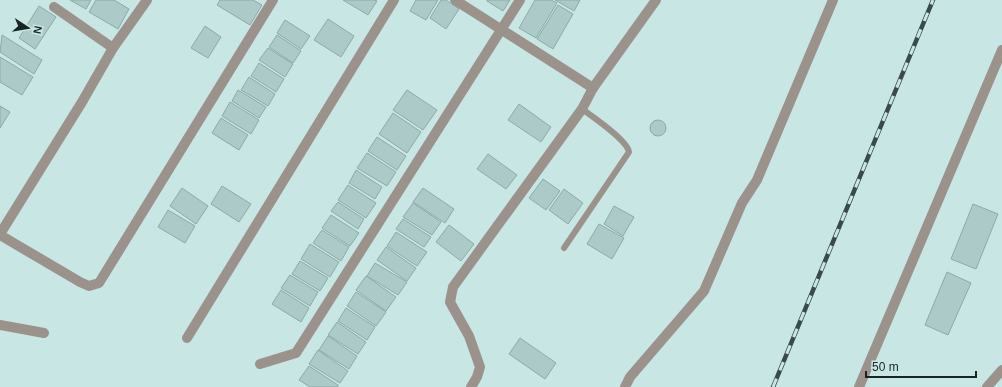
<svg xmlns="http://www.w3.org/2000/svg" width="1002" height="387" viewBox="0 0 1002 387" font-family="Helvetica,sans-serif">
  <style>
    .building { fill: #accac8; stroke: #8caaa8 }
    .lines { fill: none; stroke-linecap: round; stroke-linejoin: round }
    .lane { stroke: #9c928c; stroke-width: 6 }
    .street { stroke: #9c928c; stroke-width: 10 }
    .rail-casing { stroke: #3a4a49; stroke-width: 4.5 }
    .rail { stroke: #c8e6e4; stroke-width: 3; stroke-dasharray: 9; stroke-linecap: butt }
  </style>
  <rect width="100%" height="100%" fill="#c8e6e4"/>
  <g class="building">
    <polygon points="70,0 91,0 86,9"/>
    <polygon points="96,0 114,0 129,9 118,29 89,12"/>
    <polygon points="220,0 253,0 262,5 250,25 217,5"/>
    <polygon points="343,0 374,0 377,1 368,15"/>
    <polygon points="416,0 438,0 426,20 410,11"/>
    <polygon points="441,0 446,0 459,9 446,29 430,18"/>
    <polygon points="487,0 510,0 503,11 487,1"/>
    <polygon points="535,0 551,0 557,3 536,38 519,28"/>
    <polygon points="555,0 580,0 574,11"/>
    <polygon points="558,5 573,14 553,49 537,39"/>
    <polygon points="39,6 56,17 35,49 19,38"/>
    <polygon points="328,19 354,36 341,57 314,40"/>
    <polygon points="285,20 310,36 301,49 277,33"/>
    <polygon points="205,26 221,37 208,58 191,48"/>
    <polygon points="2,35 42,60 34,74 0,52"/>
    <polygon points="277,35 301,51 293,63 269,47"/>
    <polygon points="268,48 293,64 285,77 259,60"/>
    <polygon points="0,57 33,77 22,95 0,82"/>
    <polygon points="259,63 284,79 276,92 251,76"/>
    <polygon points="249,77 275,94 268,106 241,90"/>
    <polygon points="238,90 266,107 259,118 232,101"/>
    <polygon points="407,90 437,110 423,130 393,110"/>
    <polygon points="230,102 259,120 251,134 222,116"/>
    <polygon points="519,104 551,127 541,142 508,120"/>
    <polygon points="0,106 10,112 0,128"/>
    <polygon points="393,113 421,132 407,153 379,134"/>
    <polygon points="221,118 248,135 239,150 212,133"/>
    <circle cx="658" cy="128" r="8"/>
    <polygon points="377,137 406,156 397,170 368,151"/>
    <polygon points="367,153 396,172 387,186 357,168"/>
    <polygon points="488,154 517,175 506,189 477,169"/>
    <polygon points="356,170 382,187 375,199 349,183"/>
    <polygon points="543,179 560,191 546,210 529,198"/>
    <polygon points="348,185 376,203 366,218 338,200"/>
    <polygon points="222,186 251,204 239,222 211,204"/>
    <polygon points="182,188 208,206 196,224 170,206"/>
    <polygon points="423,188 454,209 445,223 413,202"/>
    <polygon points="564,189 583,203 568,224 549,210"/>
    <polygon points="338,202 364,219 358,229 331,211"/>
    <polygon points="413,203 441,222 432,235 403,217"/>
    <polygon points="973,204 998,214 976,269 951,259"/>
    <polygon points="614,206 634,217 623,236 604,224"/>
    <polygon points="168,210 195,226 185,243 158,227"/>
    <polygon points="331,215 359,233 350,246 322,228"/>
    <polygon points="403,219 431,237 424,247 396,229"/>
    <polygon points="599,224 624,238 612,259 587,244"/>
    <polygon points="449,225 474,244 461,261 436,242"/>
    <polygon points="322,230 349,247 341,261 313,243"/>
    <polygon points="396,232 427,252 417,266 387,246"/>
    <polygon points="310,244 339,262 330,277 301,259"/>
    <polygon points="386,247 416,268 407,281 377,260"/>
    <polygon points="300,261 328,278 320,291 292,274"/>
    <polygon points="375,263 407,282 398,295 367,276"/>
    <polygon points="947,272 971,283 948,335 925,325"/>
    <polygon points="290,275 318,292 310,306 281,288"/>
    <polygon points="366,276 396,297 386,311 356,290"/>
    <polygon points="281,290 309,308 301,322 272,304"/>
    <polygon points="356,292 386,312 376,326 347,306"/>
    <polygon points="346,308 375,327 367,340 338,321"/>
    <polygon points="337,322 366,342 358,354 328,335"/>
    <polygon points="328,336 357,356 349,369 319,350"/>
    <polygon points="520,338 556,363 545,379 509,354"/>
    <polygon points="318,350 348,371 340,383 309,364"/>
    <polygon points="309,366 338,385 338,387 310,387 299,380"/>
  </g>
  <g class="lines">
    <path class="lane" d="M564 248 629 152C627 140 593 117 582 109"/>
    <g class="street">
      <polyline points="455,0 593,88"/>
      <polyline points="54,7 113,48"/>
      <polyline points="0,234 82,102 113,48 147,0"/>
      <polyline points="0,235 80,282 89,286 99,283 273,0"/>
      <polyline points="0,325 44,333"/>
      <polyline points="187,338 394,0"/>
      <polyline points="260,364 296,353 520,0"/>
      <polyline points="471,387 477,377 480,367 469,336 450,302 453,287 582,109 593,88 656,0"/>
      <polyline points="625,387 630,377 704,291 742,203 757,180 833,0"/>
      <polyline points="859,387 1002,50"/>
      <polyline points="987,387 1002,370"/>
    </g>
    <defs>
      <polyline id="rail" points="773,387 933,0"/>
    </defs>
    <use href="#rail" class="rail-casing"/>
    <use href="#rail" class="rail"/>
  </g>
  <g transform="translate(28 28) rotate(102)" stroke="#c8e6e4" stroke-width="3" paint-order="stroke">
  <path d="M0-3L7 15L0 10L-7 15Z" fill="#182423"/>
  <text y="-6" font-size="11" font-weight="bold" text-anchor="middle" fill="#182423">N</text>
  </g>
  <path d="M866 371v6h110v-6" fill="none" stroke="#182423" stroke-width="2"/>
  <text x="872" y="371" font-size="12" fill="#182423" stroke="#c8e6e4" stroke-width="3" paint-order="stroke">50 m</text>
</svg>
